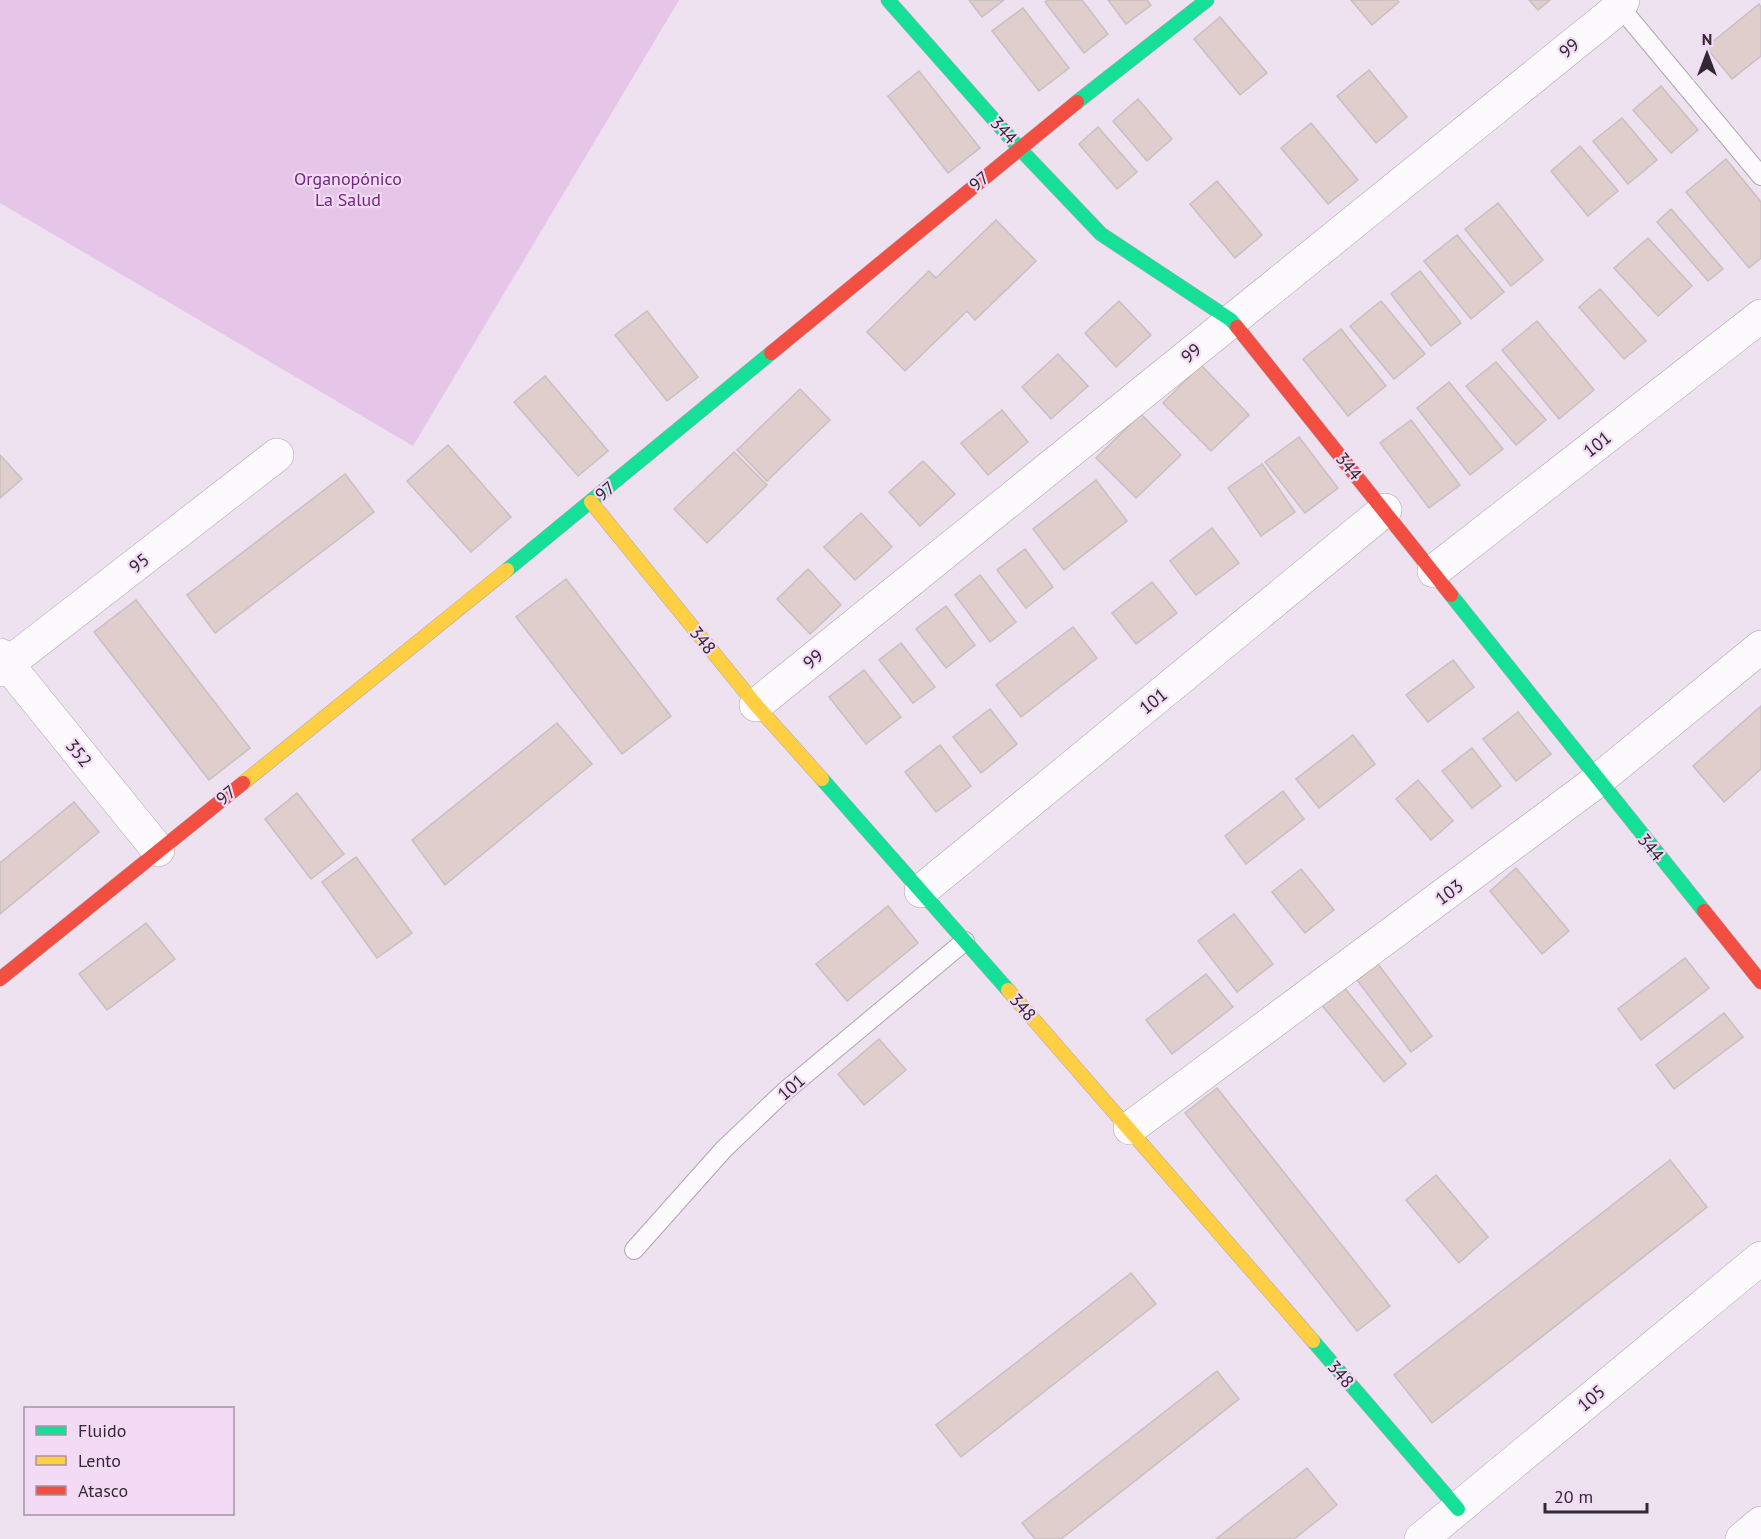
<svg xmlns="http://www.w3.org/2000/svg" width="1761" height="1539" viewBox="0 0 1761 1539" font-family="'PT Sans',sans-serif">
  <style>
    .green { fill: #e5c6e9 }
    .building { fill: #dfcecb; stroke: #c9bfc1; stroke-width: 1.5 }
    .lines { fill: none; stroke-linecap: round; stroke-linejoin: round }
    .lane-casing { stroke: #afa6b1; stroke-width: 20 }
    .street-casing { stroke: #afa6b1; stroke-width: 34 }
    .fast-casing { stroke: #afa6b1; stroke-width: 15 }
    .slow-casing { stroke: #afa6b1; stroke-width: 15 }
    .jam-casing { stroke: #afa6b1; stroke-width: 15 }
    .lane { stroke: #fcfafd; stroke-width: 18 }
    .street { stroke: #fcfafd; stroke-width: 33 }
    .fast { stroke: #16e098; stroke-width: 14 }
    .slow { stroke: #ffcf43; stroke-width: 14 }
    .jam { stroke: #f24e42; stroke-width: 14 }
    .labels { text-anchor: middle; dominant-baseline: central; stroke-width: 4.5; stroke-linejoin: round; paint-order: stroke }
    .street-label { font-size: 18px; fill: #312833; stroke: #f3dbf6 }
    .park-label { font-size: 18px; fill: #71277d; stroke: #f3dbf6 }
  </style>
  <rect width="100%" height="100%" fill="#eee1f0"/>
  <polygon class="green" points="0,0 679,0 413,446 0,203"/>
  <g class="building">
    <polygon points="969,0 1004,0 982,17"/>
    <polygon points="1048,0 1082,0 1108,34 1084,53 1045,2"/>
    <polygon points="1108,0 1147,0 1151,5 1126,24"/>
    <polygon points="1351,0 1397,0 1399,2 1372,25"/>
    <polygon points="1529,0 1550,0 1538,10"/>
    <polygon points="1759,4 1761,7 1761,56 1732,79 1706,47"/>
    <polygon points="1023,8 1069,68 1039,91 992,31"/>
    <polygon points="1220,17 1267,73 1240,95 1194,39"/>
    <polygon points="1369,70 1407,117 1376,143 1337,96"/>
    <polygon points="919,71 980,148 948,173 888,96"/>
    <polygon points="1661,86 1698,130 1671,153 1633,110"/>
    <polygon points="1138,99 1172,139 1147,161 1113,121"/>
    <polygon points="1622,118 1657,160 1628,184 1593,141"/>
    <polygon points="1311,123 1358,180 1328,204 1281,148"/>
    <polygon points="1098,127 1137,172 1117,189 1079,144"/>
    <polygon points="1580,146 1618,191 1588,216 1551,171"/>
    <polygon points="1726,159 1761,202 1761,258 1749,268 1686,192"/>
    <polygon points="1217,181 1262,235 1235,258 1190,204"/>
    <polygon points="1498,203 1543,260 1511,286 1465,229"/>
    <polygon points="1671,209 1723,269 1708,281 1657,222"/>
    <polygon points="996,220 1036,261 975,320 967,311 905,371 867,332 929,271 936,278"/>
    <polygon points="1457,235 1504,292 1471,319 1424,261"/>
    <polygon points="1648,238 1692,286 1658,316 1614,268"/>
    <polygon points="1420,271 1461,323 1431,346 1391,294"/>
    <polygon points="1600,289 1646,341 1624,359 1579,307"/>
    <polygon points="1119,301 1151,335 1116,367 1085,333"/>
    <polygon points="1381,301 1425,354 1394,379 1350,326"/>
    <polygon points="647,311 698,377 667,401 615,335"/>
    <polygon points="1537,321 1594,390 1559,419 1502,350"/>
    <polygon points="1341,329 1386,386 1348,416 1303,359"/>
    <polygon points="1058,354 1088,386 1051,419 1022,387"/>
    <polygon points="1496,362 1546,420 1516,445 1466,386"/>
    <polygon points="1201,365 1249,415 1211,451 1163,403"/>
    <polygon points="545,376 608,451 578,476 514,402"/>
    <polygon points="1449,382 1503,449 1470,475 1417,408"/>
    <polygon points="800,389 830,420 767,481 737,450"/>
    <polygon points="1002,410 1028,442 988,475 961,443"/>
    <polygon points="1141,414 1181,455 1136,498 1096,458"/>
    <polygon points="1411,420 1460,485 1429,508 1380,443"/>
    <polygon points="1299,437 1338,488 1305,513 1265,462"/>
    <polygon points="448,445 511,517 471,552 407,481"/>
    <polygon points="734,452 767,485 707,543 674,509"/>
    <polygon points="0,455 22,479 0,498"/>
    <polygon points="923,461 955,494 920,526 889,492"/>
    <polygon points="1262,464 1295,512 1261,536 1228,488"/>
    <polygon points="345,474 374,512 215,633 187,595"/>
    <polygon points="1096,480 1127,521 1064,570 1033,529"/>
    <polygon points="861,513 892,547 855,580 824,547"/>
    <polygon points="1212,528 1239,563 1196,595 1170,561"/>
    <polygon points="1025,549 1053,587 1026,608 997,570"/>
    <polygon points="808,569 841,605 810,634 777,599"/>
    <polygon points="980,575 1016,622 990,642 955,595"/>
    <polygon points="566,579 671,716 622,754 516,617"/>
    <polygon points="1152,582 1177,613 1136,644 1112,613"/>
    <polygon points="136,600 250,748 209,780 94,632"/>
    <polygon points="946,606 975,645 946,668 916,629"/>
    <polygon points="1073,627 1097,658 1021,717 996,685"/>
    <polygon points="901,643 935,687 913,703 879,660"/>
    <polygon points="1453,660 1474,687 1428,722 1406,695"/>
    <polygon points="864,670 901,717 866,744 829,697"/>
    <polygon points="1761,706 1761,769 1724,802 1693,766"/>
    <polygon points="990,709 1017,744 981,773 953,737"/>
    <polygon points="1518,712 1551,754 1516,781 1483,739"/>
    <polygon points="557,723 592,764 445,885 412,840"/>
    <polygon points="1353,735 1375,764 1319,808 1296,779"/>
    <polygon points="940,745 971,786 936,812 905,772"/>
    <polygon points="1472,748 1501,786 1472,808 1442,771"/>
    <polygon points="1418,780 1453,821 1431,840 1396,799"/>
    <polygon points="1283,791 1304,819 1246,864 1225,836"/>
    <polygon points="297,793 344,854 311,879 265,819"/>
    <polygon points="74,802 99,832 0,914 0,863"/>
    <polygon points="356,857 412,933 377,958 322,882"/>
    <polygon points="1516,868 1569,931 1542,954 1490,891"/>
    <polygon points="1301,869 1334,910 1305,933 1272,892"/>
    <polygon points="888,906 918,943 847,1001 816,964"/>
    <polygon points="1234,914 1273,964 1237,992 1198,941"/>
    <polygon points="146,923 175,959 107,1010 79,974"/>
    <polygon points="1685,958 1709,988 1641,1040 1618,1009"/>
    <polygon points="1378,964 1432,1036 1411,1052 1357,980"/>
    <polygon points="1206,974 1233,1007 1172,1054 1146,1020"/>
    <polygon points="1343,986 1406,1064 1384,1082 1321,1004"/>
    <polygon points="1724,1013 1743,1037 1674,1089 1656,1065"/>
    <polygon points="879,1039 906,1070 864,1105 838,1074"/>
    <polygon points="1217,1088 1390,1306 1357,1331 1185,1113"/>
    <polygon points="1670,1160 1707,1207 1432,1423 1394,1375"/>
    <polygon points="1436,1175 1488,1237 1459,1263 1406,1200"/>
    <polygon points="1131,1273 1156,1304 961,1457 936,1425"/>
    <polygon points="1217,1371 1239,1399 1061,1539 1035,1539 1022,1523"/>
    <polygon points="1307,1468 1337,1505 1294,1539 1216,1539"/>
  </g>
  <g class="lines">
    <defs>
      <g id="lane">
        <polyline points="1620,7 1761,176"/>
        <polyline points="634,1250 724,1149 784,1092 965,941"/>
      </g>
      <g id="street">
        <polyline points="1434,571 1761,316"/>
        <polyline points="0,655 158,850"/>
        <polyline points="0,670 277,455"/>
        <polyline points="756,705 1620,7 1623,0"/>
        <polyline points="921,891 1385,510"/>
        <polyline points="1130,1128 1597,781 1761,647"/>
        <polyline points="1421,1539 1761,1258"/>
        <polyline points="1742,1539 1761,1523"/>
      </g>
      <g id="fast">
        <polyline points="888,0 1019,148 1101,234 1231,320 1237,327"/>
        <polyline points="1077,102 1207,0"/>
        <polyline points="507,570 771,353"/>
        <polyline points="1451,595 1704,911"/>
        <polyline points="822,779 1008,990"/>
        <polyline points="1313,1341 1458,1509"/>
      </g>
      <g id="slow">
        <polyline points="591,502 756,705 822,779"/>
        <polyline points="243,783 507,570"/>
        <polyline points="1008,990 1313,1341"/>
      </g>
      <g id="jam">
        <polyline points="1237,327 1451,595"/>
        <polyline points="771,353 1077,102"/>
        <polyline points="1704,911 1761,982"/>
        <polyline points="0,979 243,783"/>
      </g>
    </defs>
    <use href="#lane" class="lane-casing"/>
    <use href="#street" class="street-casing"/>
    <use href="#fast" class="fast-casing"/>
    <use href="#slow" class="slow-casing"/>
    <use href="#jam" class="jam-casing"/>
    <use href="#lane" class="lane"/>
    <use href="#street" class="street"/>
    <use href="#fast" class="fast"/>
    <use href="#slow" class="slow"/>
    <use href="#jam" class="jam"/>
  </g>
  <g class="labels">
    <g class="street-label">
      <text transform="translate(1569 48) rotate(-39)">99</text>
      <text transform="translate(1004 130) rotate(48)">344</text>
      <text transform="translate(979 181) rotate(-40)">97</text>
      <text transform="translate(1191 353) rotate(-39)">99</text>
      <text transform="translate(1597 444) rotate(-38)">101</text>
      <text transform="translate(1349 466) rotate(51)">344</text>
      <text transform="translate(605 491) rotate(-40)">97</text>
      <text transform="translate(139 563) rotate(-38)">95</text>
      <text transform="translate(703 640) rotate(51)">348</text>
      <text transform="translate(813 659) rotate(-39)">99</text>
      <text transform="translate(1153 701) rotate(-39)">101</text>
      <text transform="translate(79 753) rotate(51)">352</text>
      <text transform="translate(226 795) rotate(-39)">97</text>
      <text transform="translate(1651 847) rotate(51)">344</text>
      <text transform="translate(1449 892) rotate(-37)">103</text>
      <text transform="translate(1023 1007) rotate(49)">348</text>
      <text transform="translate(791 1087) rotate(-41)">101</text>
      <text transform="translate(1341 1374) rotate(49)">348</text>
      <text transform="translate(1591 1398) rotate(-40)">105</text>
    </g>
    <g class="park-label">
      <text x="348" y="178">Organopónico<tspan x="348" dy="21">La Salud</tspan></text>
    </g>
  </g>
  <rect x="24" y="1407" width="210" height="108" fill="#f3dbf6" stroke="#a593a8" stroke-width="1.5"/>
  <rect x="36" y="1426" width="30" height="9" fill="#16e098" stroke="#a593a8" stroke-width="1.5"/>
  <text x="78" y="1437" font-size="18" fill="#312833">Fluido</text>
  <rect x="36" y="1456" width="30" height="9" fill="#ffcf43" stroke="#a593a8" stroke-width="1.5"/>
  <text x="78" y="1467" font-size="18" fill="#312833">Lento</text>
  <rect x="36" y="1486" width="30" height="9" fill="#f24e42" stroke="#a593a8" stroke-width="1.5"/>
  <text x="78" y="1497" font-size="18" fill="#312833">Atasco</text>
  <g transform="translate(1707 54)" stroke="#f3dbf6" stroke-width="4.5" paint-order="stroke">
  <path d="M0-4.5L10 22L0 15L-10 22Z" fill="#312833"/>
  <text y="-9" font-size="16" font-weight="bold" text-anchor="middle" fill="#312833">N</text>
  </g>
  <path d="M1545 1503v9h102v-9" fill="none" stroke="#312833" stroke-width="3"/>
  <text x="1554" y="1503" font-size="18" fill="#312833" stroke="#f3dbf6" stroke-width="4.5" paint-order="stroke">20 m</text>
</svg>
